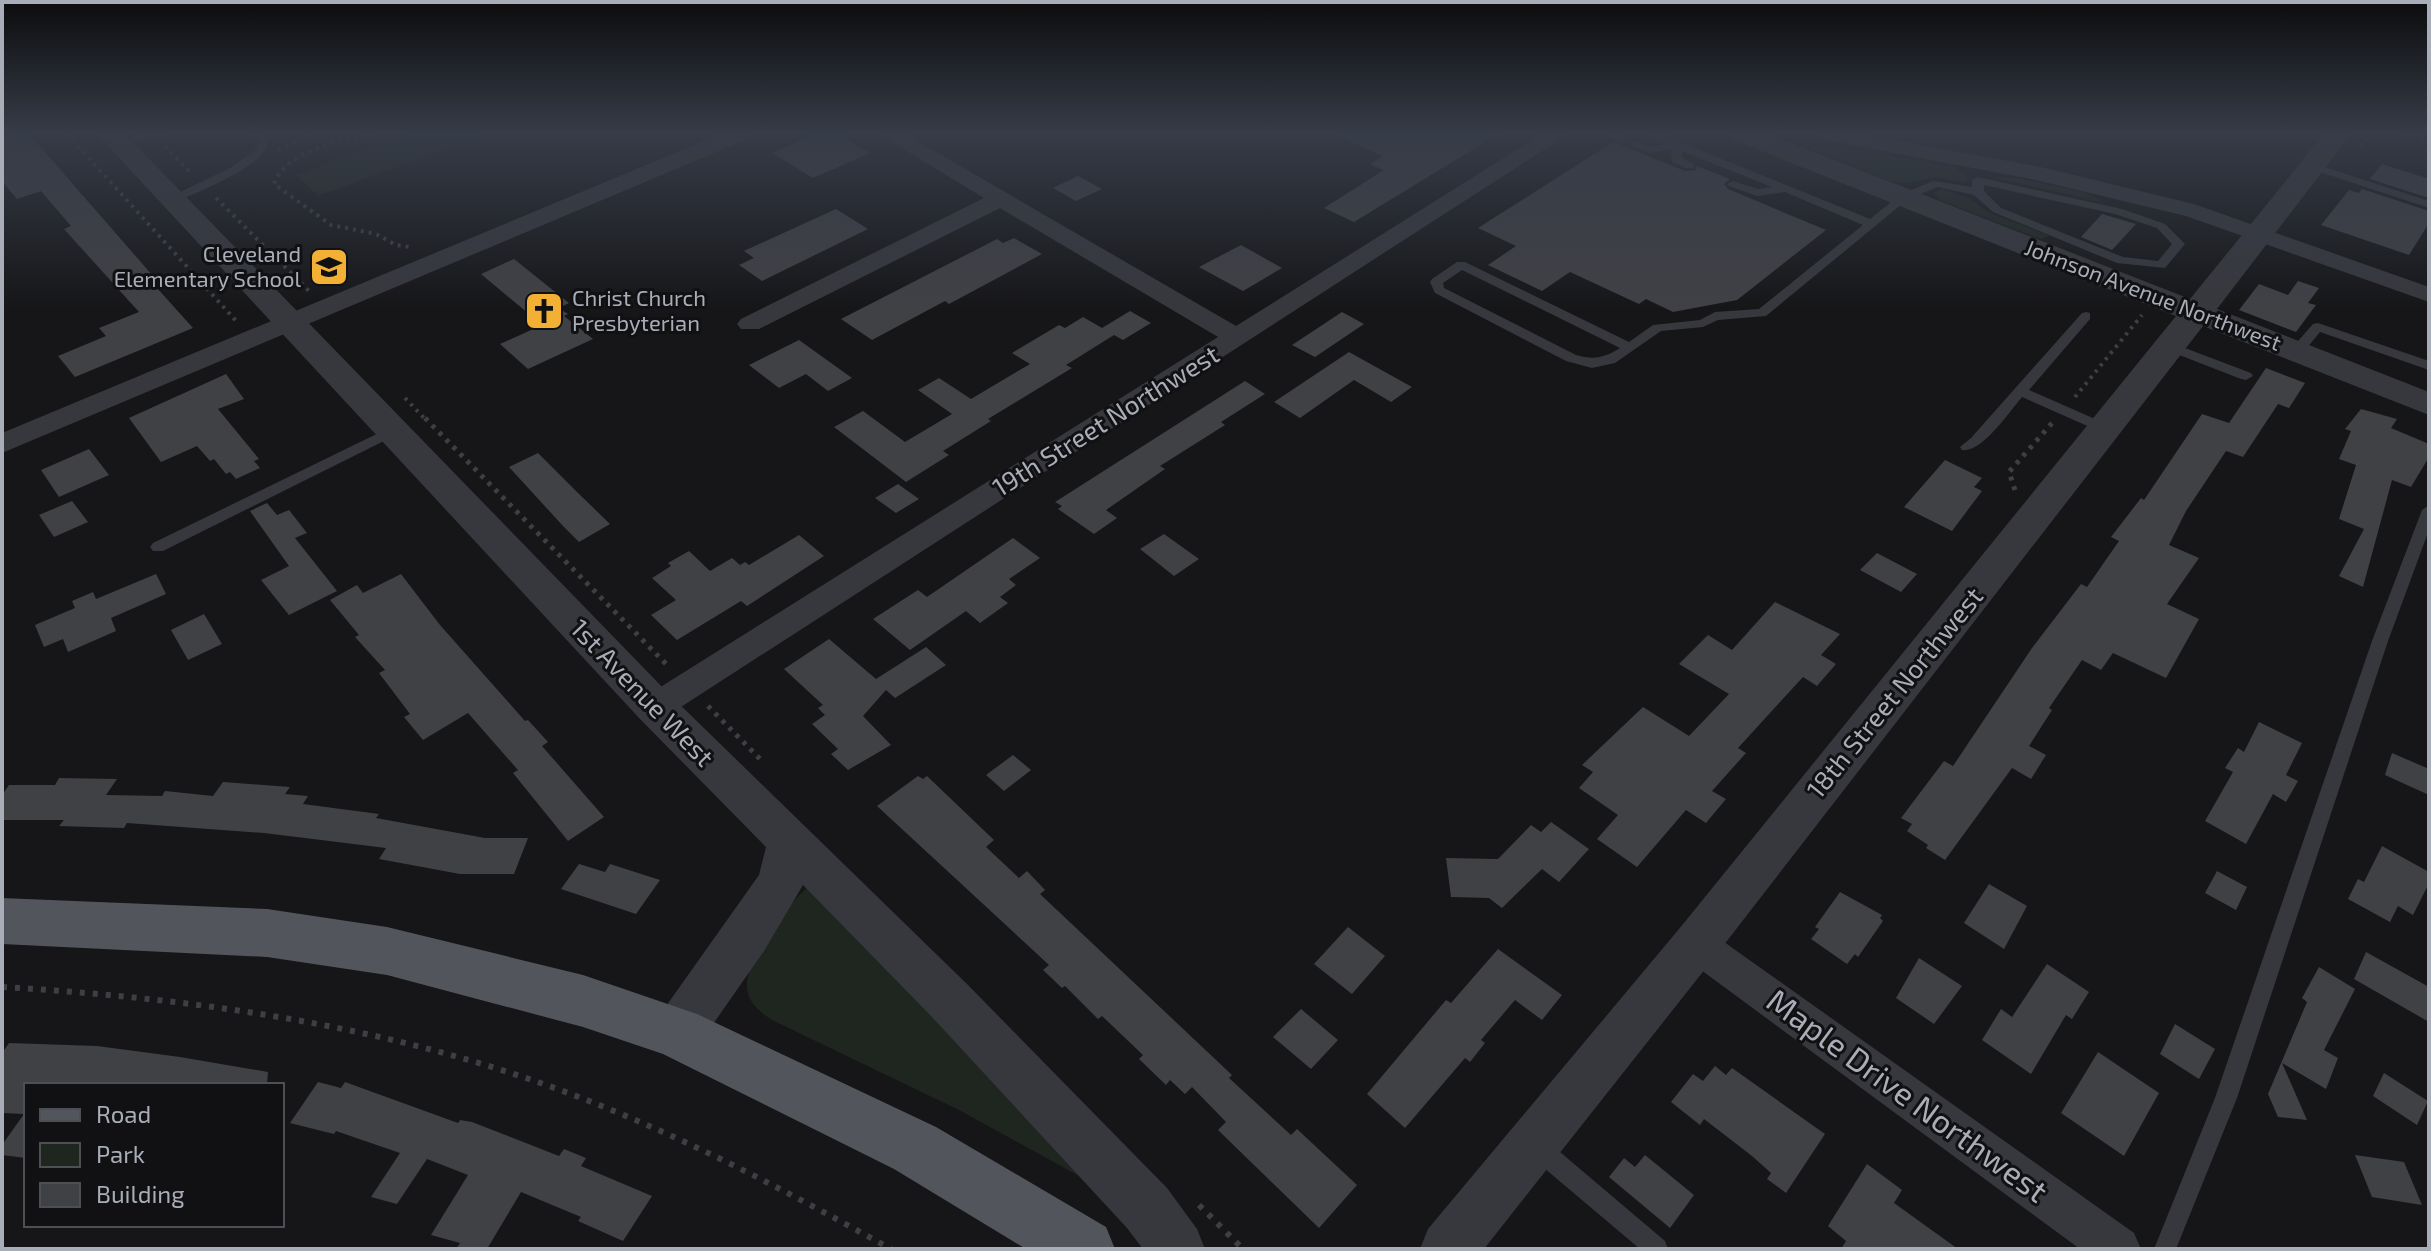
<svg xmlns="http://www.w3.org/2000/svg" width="2431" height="1251" viewBox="0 0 2431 1251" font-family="'Exo 2',sans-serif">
<rect width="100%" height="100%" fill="#161618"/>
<!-- green -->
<path fill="#1e261f" d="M411 134H486L318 196 296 175Z
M1801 140 1953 167 1970 177 1964 183 1936 177 1908 183 1890 181 1802 146Z
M2012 177 2084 192 2105 203 1994 178Z
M1942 188 1970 199 1988 212 2050 236 2040 239 1940 200 1934 193Z
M809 886 1097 1186 961 1111 772 1020C760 1012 747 1002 747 986 745 960 790 901 809 886Z"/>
<!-- building -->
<path fill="#404145" d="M12 134H28L44 151 153 276 148 278 193 328 75 377 58 356 106 336 99 328 139 312 64 229 71 226 41 191 17 199 2 181V137Z
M815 134H838L870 153 813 178 772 153Z
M1334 134H1498L1354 222 1324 208 1384 170 1370 164 1383 156Z
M1613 142 1685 171 1696 170 1697 166 1730 179 1724 184 1728 189 1826 230 1737 300 1673 312 1646 299 1639 304 1570 272 1542 291 1488 265 1516 246 1478 228Z
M2382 164 2429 179V198L2370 179Z
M1078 176 1102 189 1076 201 1053 188Z
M2362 189 2429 211V223L2409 255 2321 225 2349 190 2359 193Z
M836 209 868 229 762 281 739 265 754 258 744 251Z
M2102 214 2136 224 2112 250 2081 237Z
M1014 238 1042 254 949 304 945 301 872 340 841 319 997 239 1003 243Z
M1241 245 1282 268 1243 291 1199 267Z
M514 259 569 303 559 308 568 314 564 316 593 339 528 369 500 344 542 325 481 274Z
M2298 281 2319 288 2308 303 2316 305 2296 332 2239 310 2259 284 2288 295Z
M1130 311 1151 323 1123 340 1114 335 1066 365 1072 368 988 419 991 421 943 451 949 455 906 482 834 427 863 411 905 442 952 414 918 390 939 378 971 399 1030 364 1012 353 1059 325 1065 328 1083 317 1102 328Z
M1342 312 1364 324 1315 357 1292 345Z
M799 340 852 378 828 391 806 374 779 388 749 365Z
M1349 352 1412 387 1391 402 1354 380 1300 418 1274 402Z
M2266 368 2305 383 2289 408 2278 404 2243 457 2226 451 2186 511 2169 545 2199 558 2167 604 2199 619 2166 678 2113 653 2101 670 2082 660 2049 708 2052 710 2029 746 2046 755 2031 779 2012 768 1945 860 1926 848 1928 845 1907 831 1912 824 1901 818 1944 761 1953 766 2032 648 2081 584 2087 587 2119 541 2111 537 2141 498 2144 500 2202 414 2229 423Z
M226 374 244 399 218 409 259 459 254 461 260 468 236 479 230 472 226 474 214 459 210 461 197 446 161 462 129 418Z
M1245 381 1265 394 1221 422 1225 425 1160 466 1165 469 1106 510 1117 518 1094 534 1058 509 1062 506 1055 502Z
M2361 409 2397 419 2391 428 2429 444V457L2411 487 2392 480 2363 587 2339 576 2364 529 2339 519 2356 465 2339 459 2351 431 2345 429Z
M89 449 109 475 59 497 41 470Z
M538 453 577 492 610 524 579 542 563 526 509 467Z
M1945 460 1982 478 1974 487 1982 491 1952 531 1904 507Z
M898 484 919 499 896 513 875 498Z
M72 501 88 522 54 537 39 515Z
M267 503 277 515 289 510 307 533 295 538 337 591 289 615 261 580 289 566 250 511Z
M1164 534 1199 559 1174 576 1140 549Z
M799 535 824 556 747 606 741 601 677 640 651 615 676 600 652 578 671 566 668 563 689 551 710 571 732 558 740 565 745 562 749 565Z
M1013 538 1040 558 1009 579 1016 585 1000 597 1008 603 980 623 966 611 910 650 873 619 918 590 927 597Z
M1877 553 1917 574 1901 592 1860 570Z
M156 574 166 594 111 618 116 631 68 652 63 639 44 647 35 625 75 608 72 601 93 592 96 599Z
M401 574 440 625 525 721 528 720 548 742 542 746 604 817 568 841 513 773 518 770 468 713 423 740 404 717 410 714 379 673 385 670 355 637 359 635 330 600 357 585 363 593Z
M1775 602 1840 634 1821 655 1836 664 1817 686 1803 677 1738 748 1746 753 1712 791 1726 799 1706 823 1686 810 1637 867 1597 839 1618 815 1579 788 1593 772 1582 765 1643 707 1689 736 1729 694 1679 664 1708 635 1732 650Z
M204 614 222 644 188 660 171 630Z
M829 639 876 679 926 647 946 665 895 698 886 690 863 716 891 745 848 770 831 754 838 749 812 724 825 715 818 708 823 705 784 669Z
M2259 722 2302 743 2286 775 2298 781 2286 802 2273 794 2246 844 2205 821 2233 772 2225 768 2238 748 2244 752Z
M2392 753 2429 769V795L2385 775Z
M1013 755 1031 770 1004 791 986 775Z
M918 776 923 779 927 776 994 840 986 847 1019 878 1027 871 1045 890 1040 894 1232 1075 1229 1078 1291 1135 1297 1129 1357 1185 1319 1228 1218 1130 1226 1122 1192 1087 1185 1094 1170 1080 1166 1085 1139 1059 1143 1055 1102 1016 1098 1019 1065 986 1062 988 1043 970 1049 965 877 806Z
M59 778 117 779 106 795 162 796 165 791 213 796 223 782 290 787 285 794 308 796 303 804 379 814 376 818 485 838H528L514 874H460L379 859 386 848 264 833 127 823 124 828 59 826 64 820H2V795L9 785H55Z
M1551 822 1589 849 1559 882 1542 869 1502 908 1489 898 1451 897 1446 858 1498 859 1531 825 1541 832Z
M2382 846 2429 872V883L2413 915 2398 906 2390 922 2348 899 2358 879 2364 882Z
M579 864 605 872 610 864 660 880 636 914 561 889Z
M2217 871 2247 887 2236 910 2205 893Z
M1989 884 2027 906 2004 949 1964 923Z
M1840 892 1882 915 1880 918 1883 921 1858 957 1855 954 1847 964 1811 939 1819 929 1815 927Z
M1348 927 1385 956 1352 994 1314 964Z
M1498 949 1562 995 1542 1020 1515 1000 1481 1040 1485 1043 1470 1062 1465 1058 1405 1128 1367 1094 1446 1000 1451 1003Z
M2366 952 2429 987V1022L2354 979Z
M1919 958 1962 986 1934 1024 1896 998Z
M2047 964 2089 992 2072 1019 2066 1015 2031 1074 1982 1040 2001 1009 2012 1017Z
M2319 967 2355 989 2324 1050 2338 1058 2326 1089 2282 1063 2307 1120 2278 1117 2268 1094 2307 1002 2302 998Z
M1301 1009 1338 1040 1311 1069 1273 1037Z
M2175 1024 2215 1049 2199 1079 2160 1054Z
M9 1043 97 1046 180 1057 268 1072 267 1085H26V1158L2 1155V1145L24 1114 2 1113V1053Z
M2098 1052 2159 1093 2124 1156 2061 1113Z
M1715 1066 1726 1075 1732 1068 1825 1134 1786 1193 1767 1179 1771 1173 1752 1156 1704 1119 1700 1125 1671 1102 1693 1074 1703 1081Z
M2384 1073 2428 1101 2417 1125 2373 1096Z
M318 1082 341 1088 345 1082 458 1123 460 1120 472 1122 559 1156 564 1149 586 1158 581 1166 652 1196 623 1241 578 1221 581 1217 521 1192 487 1249H456L460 1243 431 1235 468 1175 427 1159 397 1204 371 1197 400 1153 336 1131 334 1134 290 1123Z
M1645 1155 1694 1195 1670 1228 1609 1177 1624 1158 1635 1167Z
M2355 1155 2404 1162 2422 1205 2372 1197Z
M1867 1164 1902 1190 1894 1203 1958 1249H1841L1846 1241 1828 1226Z"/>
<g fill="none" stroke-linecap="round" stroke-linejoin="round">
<!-- path-far2 -->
<path stroke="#3d3f44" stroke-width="4" stroke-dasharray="3 5" stroke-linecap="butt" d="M67 134 238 323
M373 134C339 143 288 148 274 184L331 225 376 234 396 245 410 247
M2406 134 2429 141
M165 146 191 173
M2361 146 2371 134
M278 150 310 134
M216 198 310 292
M2075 397 2142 315
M405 398 426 420"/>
<!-- path-far1 -->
<path stroke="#3d3f44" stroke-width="5" stroke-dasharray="4 6" stroke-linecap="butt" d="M425 418 670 668
M2015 490 2009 472 2053 422
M708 706 760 759"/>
<!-- path -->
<path stroke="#3d3f44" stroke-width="6" stroke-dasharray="5 8" stroke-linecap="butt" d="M2 987C207 999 413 1029 604 1107 704 1147 797 1197 891 1249
M1199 1205 1243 1249"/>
<!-- service -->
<path fill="#37383d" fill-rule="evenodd" d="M146 134H165L119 146 114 143Z
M253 134H263L268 143C265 166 197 192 176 202H168V198L230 168 257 149 258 143Z
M1609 134H1621L1629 140 1620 142Z
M1646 134H1660L1870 219 1900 195 1933 181 1972 187V180L1978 177 2122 209 2165 224 2185 244 2165 268 2117 263 1993 212 1974 195 1938 187 1908 199 1766 316 1718 320 1703 327 1661 331 1615 363 1592 368 1566 361 1435 293 1430 282 1432 279 1457 262H1465L1629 342 1653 325 1700 320 1715 312 1759 309 1863 225 1785 192 1757 196 1729 186 1727 184 1733 181 1758 189 1772 187 1682 151V158L1694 164V168H1686L1672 162 1671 149 1649 153 1631 146 1630 144 1635 141 1650 147 1666 144ZM1984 185 2115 214 2157 228 2172 244 2158 261 2123 257 2001 208 1984 191ZM1462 270 1620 348C1604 358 1594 360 1576 355L1444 288 1443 283Z
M2312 163 2429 201V208L2308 168 2306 166Z
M2086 312 2090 313V319L2029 390 2111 426 2113 429 2111 432H2101L2022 397C2009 412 1982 453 1962 450L1960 447 1971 438 2082 313Z
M2318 323 2429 361V370L2320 332 2302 354H2292V348L2313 324Z
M2169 342 2251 373 2253 376 2246 380 2241 379 2164 349V343Z
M391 427 398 432 396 435 163 551H153L150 547 153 543Z
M2429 505V530L2388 641 2237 1098 2176 1249H2154L2215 1098 2372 641 2422 510Z
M1539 1138 1547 1141 1665 1241 1668 1249H1640L1531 1157 1528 1149 1531 1141Z"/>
<!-- minor -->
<path fill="#37383d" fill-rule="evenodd" d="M721 134H750L747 139 2 453V433Z
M879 134H905L1236 326 1542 134H1568L667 716 655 720 643 716 638 707 643 698 1218 337 1000 208 759 329H741L737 324 741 319 984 198Z
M1814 134H1859L2036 166 2194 204 2429 287V302L2186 216 2036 180 1825 140Z
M1696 927 1710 932 2134 1233 2141 1249H2080L1682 956 1677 944 1682 932Z"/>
<!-- tertiary -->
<path fill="#37383d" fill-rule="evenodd" d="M97 134H125L670 695 968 985 1167 1188 1197 1229 1205 1249H1143L1127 1228 932 1017 803 885 764 951 695 1050 677 1057 659 1050 652 1033 659 1016 759 875 766 847 640 719Z
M1731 134H1768L2190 299 2324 134H2351L2217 309 2429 392V415L2203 326 1713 959 1484 1249H1420L1428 1229 1679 929 2176 316 1734 140Z"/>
<!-- primary -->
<path fill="#53555c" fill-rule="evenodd" d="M2 898 267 909 387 927 583 975 697 1014 936 1127 1106 1227 1115 1249H1026L894 1169 663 1054 583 1027 387 975 267 957 2 944Z"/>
</g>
<!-- sky -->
<linearGradient id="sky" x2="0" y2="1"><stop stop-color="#0c0c0d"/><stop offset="0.43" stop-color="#363c48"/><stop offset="1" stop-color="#363c48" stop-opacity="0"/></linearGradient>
<rect width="2431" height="309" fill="url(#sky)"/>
<!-- icons -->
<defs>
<g id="school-square" transform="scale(2)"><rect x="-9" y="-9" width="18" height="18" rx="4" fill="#f2b134" stroke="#111113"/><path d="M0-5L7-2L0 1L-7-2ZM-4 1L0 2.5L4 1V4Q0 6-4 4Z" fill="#111"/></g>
<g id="church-square" transform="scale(2)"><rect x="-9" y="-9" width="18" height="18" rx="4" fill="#f2b134" stroke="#111113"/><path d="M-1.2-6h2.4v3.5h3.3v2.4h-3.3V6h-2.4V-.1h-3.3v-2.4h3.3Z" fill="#111"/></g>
</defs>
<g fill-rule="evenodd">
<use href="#school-square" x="329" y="267"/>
<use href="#church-square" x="544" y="311"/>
</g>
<g text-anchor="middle" stroke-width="6" stroke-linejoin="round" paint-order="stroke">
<!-- far-poi labels -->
<g font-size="22" fill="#a8adb8" stroke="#111113" text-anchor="end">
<text x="301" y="262">Cleveland<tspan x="301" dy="25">Elementary School</tspan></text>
<text x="572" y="306" text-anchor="start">Christ Church<tspan x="572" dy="25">Presbyterian</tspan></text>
</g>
<!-- far-street labels -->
<g font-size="22" fill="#a8adb8" stroke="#111113">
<text transform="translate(2153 295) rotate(21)" y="8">Johnson Avenue Northwest</text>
</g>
<!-- street labels -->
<g font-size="26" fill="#a8adb8" stroke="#111113">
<text transform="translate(1106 421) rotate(-32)" y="9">19th Street Northwest</text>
<text transform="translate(642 693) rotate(46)" y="9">1st Avenue West</text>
<text transform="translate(1895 693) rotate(-51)" y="9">18th Street Northwest</text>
</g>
<!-- near-street labels -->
<g font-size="32" fill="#a8adb8" stroke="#111113">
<text transform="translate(1907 1096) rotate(36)" y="11">Maple Drive Northwest</text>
</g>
</g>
<!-- border -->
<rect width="2431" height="1251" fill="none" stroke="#a8adb8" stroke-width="8"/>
<!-- legend -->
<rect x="24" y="1083" width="260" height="144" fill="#111113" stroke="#4d4f55" stroke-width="2"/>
<rect x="40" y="1109" width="40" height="12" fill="#53555c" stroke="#4d4f55" stroke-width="2"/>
<text x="96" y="1123" font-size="24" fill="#a8adb8">Road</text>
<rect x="40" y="1143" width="40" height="24" fill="#1e261f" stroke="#4d4f55" stroke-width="2"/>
<text x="96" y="1163" font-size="24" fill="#a8adb8">Park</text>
<rect x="40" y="1183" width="40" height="24" fill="#404145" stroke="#4d4f55" stroke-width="2"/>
<text x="96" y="1203" font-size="24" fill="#a8adb8">Building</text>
</svg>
